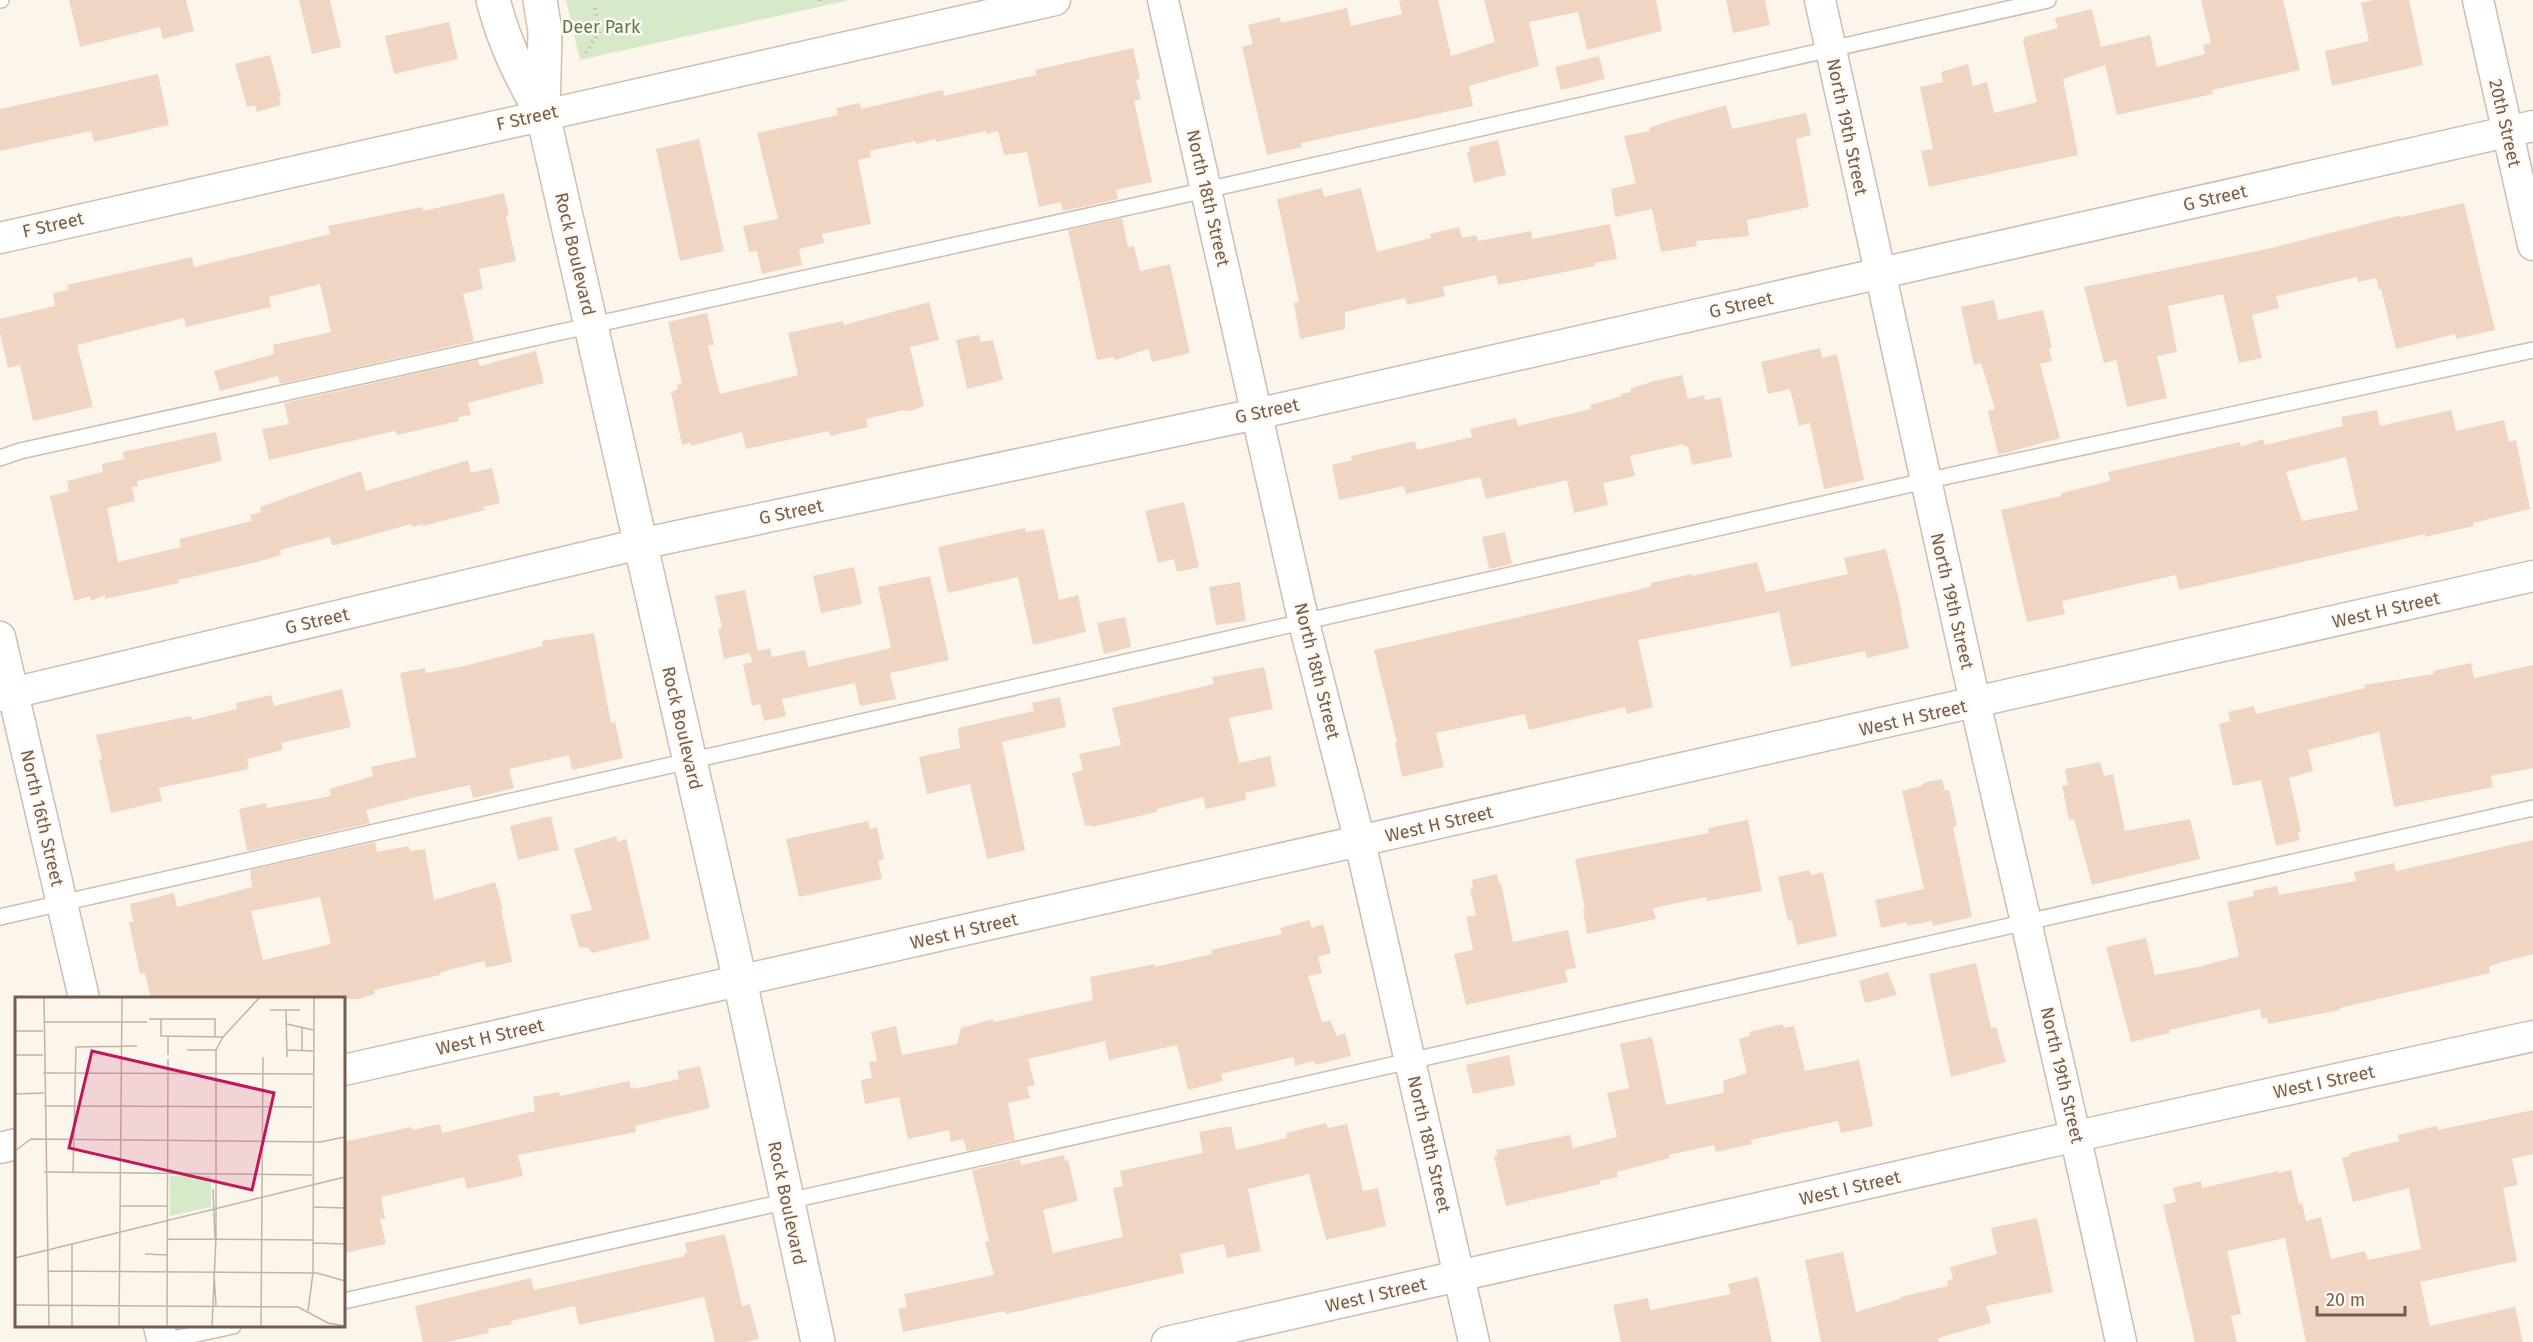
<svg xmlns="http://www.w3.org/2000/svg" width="2533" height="1342" viewBox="0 0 2533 1342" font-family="'Fira Sans',sans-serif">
<rect width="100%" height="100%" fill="#fcf5eb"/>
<!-- green -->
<path fill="#d6eac9" d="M566 0H850L580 60Z"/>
<!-- building -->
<path fill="#f1d5c3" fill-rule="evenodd" d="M69 0H186L194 31 163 39 160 27 80 47Z
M299 0H330L341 47 312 54Z
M1399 0H1438L1451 56 1495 42 1484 0H1656L1662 31 1587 50 1578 12 1529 22 1539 66 1469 86 1473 106 1301 143 1302 147 1267 155 1242 47 1253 44 1248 25 1280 17 1281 23 1347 8 1351 26 1402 14Z
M1726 0H1765L1770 25 1733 33Z
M2201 0H2283L2300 70 2212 90 2213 94 2117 115 2103 56 2105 65 2063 79 2078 155 1929 187 1921 151 1933 149 1920 87 1943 82 1941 72 1968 64 1973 86 1987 82 1994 113 2037 102 2023 41 2025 37 2058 28 2055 18 2092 9 2101 47 2150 35 2157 67 2205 54 2203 45 2211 43Z
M2374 0H2409L2423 65 2332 86 2325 51 2369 41 2361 3Z
M449 22 458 59 394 74 385 36Z
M1133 48 1140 79 1136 80 1141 99 1134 101 1152 182 1116 190 1118 199 1063 211 1061 202 1039 207 1027 152 1004 155 998 131 986 134V131L936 142 935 139 916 144 915 141 870 151 871 157 858 160 871 224 822 234 824 243 799 249 802 265 762 274 757 251 749 252 743 226 778 219 757 133 838 115 836 108 860 103 861 109 943 90 944 96 1036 75 1035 70Z
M270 55 281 96 279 97 281 105 257 112 255 105 247 107 235 64Z
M1599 56 1605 79 1561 90 1555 67Z
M158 74 169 125 94 142 91 131 0 151V109Z
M1726 105 1732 129 1806 113 1811 135 1796 139 1809 207 1747 220 1749 236 1696 241 1697 246 1661 252 1652 209 1615 217 1611 189 1636 183 1624 136 1650 131 1649 128 1669 121Z
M699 139 724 251 680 261 656 149Z
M1498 140 1506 175 1474 183 1467 152H1470L1469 147Z
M1322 188 1324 197 1361 188 1377 252 1431 238 1430 234 1459 227 1462 238 1476 235 1478 241 1531 231 1532 239 1610 224 1617 259 1594 263 1595 266 1498 285 1496 275 1443 287 1445 296 1407 305 1405 298 1345 312V329L1300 339 1294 303 1299 302 1277 199Z
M504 193 509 215 506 216 516 261 479 269 483 289 463 294 474 341 280 384 278 376 220 391 214 371 274 354 273 345 331 332 320 284 269 297 271 307 186 327 184 318 77 345 93 407 33 421 20 365 8 368 0 333V319L55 306 53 293 68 290 67 285 192 257 194 267 330 234 328 226 422 207 423 211Z
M2464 203 2495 330 2456 339 2455 334 2396 349 2381 289 2379 290 2376 278 2358 282 2357 277 2276 296 2279 308 2252 315 2262 358 2239 363 2223 294 2168 306 2177 352 2157 356 2167 398 2127 407 2116 360 2104 363 2084 287 2267 249 2398 216 2402 217Z
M1122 218 1128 247 1134 246 1140 271 1170 264 1190 353 1152 362 1148 349 1115 360 1113 357 1097 360 1068 230Z
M1994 300 1998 320 2043 310 2052 348H2049L2052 361 2040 364 2060 438 1998 455 1988 411 1995 409 1981 363 1974 365 1961 307Z
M929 302 939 340 910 347 924 406 911 411 904 410 866 419 868 427 830 436 829 431 746 449 742 432 691 446V443L682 445 671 392 678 389 677 385 682 383 668 322 707 313 714 345 708 346 720 394 798 375 788 333 843 321 844 325Z
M979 335 981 342 993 340 1003 380 967 389 956 340Z
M1820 348 1822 358 1837 354 1864 480 1824 489 1810 423 1799 426 1790 389 1768 394 1761 362Z
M536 351 544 383 468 403 471 415 459 417V421L397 435 395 431 269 460 262 429 289 424 284 403 478 360 480 366Z
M1682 375 1688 399 1704 395 1705 400 1721 397 1732 457 1692 465 1688 446 1685 447 1684 444 1630 456 1635 476 1603 483 1608 505 1574 513 1567 480 1486 499 1480 477 1406 494 1404 486 1339 500 1332 465 1352 460 1351 456 1415 441 1417 450 1472 437 1470 429 1516 418 1518 426 1591 409 1590 405 1622 396 1621 394 1631 392 1630 389 1654 381Z
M2377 410 2380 426 2451 410 2456 431 2504 420 2509 442 2516 440 2530 509 2473 523 2474 526 2425 537V534L2179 590 2176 575 2062 601 2065 614 2027 622 2001 510 2061 496V493L2110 481 2108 472 2240 442 2241 447 2263 439 2265 445 2343 426 2341 417ZM2346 457 2358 510 2302 521 2286 472Z
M216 432 222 461 137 481 138 486 132 487 135 501 107 508 118 562 181 547 179 539 252 521 250 515 261 512 260 507 361 471 366 491 468 460 471 473 492 468 500 503 483 507 485 510 423 526V524L412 527 411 524 336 545H332L330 537 280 550 281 555 257 562 178 580 179 583 105 599V595L91 601 90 596 74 601 50 496 69 491 67 481 103 472 102 464 124 459 123 452Z
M1184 502 1199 567 1177 572 1174 559 1158 563 1145 511Z
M1025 528 1026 532 1044 529 1059 600 1078 595 1086 632 1033 645 1018 577 948 593 938 547Z
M1505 532 1512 564 1489 569 1482 537Z
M1886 549 1902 612 1901 613 1909 648 1867 658 1865 651 1791 667 1779 612 1638 640 1653 707 1627 714 1625 707 1529 730 1525 714 1436 733 1444 767 1402 777 1395 743 1397 742 1374 650 1642 589 1651 586V583L1692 574V576L1757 562 1766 592 1848 574 1844 558Z
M854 567 862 604 821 613 813 576Z
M930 576 949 660 890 673 896 699 860 706 855 683 782 699 786 716 764 721 760 704 752 706 743 664 752 662 750 653 724 659 718 629 722 628 715 596 745 590 758 651 770 648 772 657 805 650 808 667 891 648 878 587Z
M1240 582 1246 621 1216 625 1209 587Z
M1125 617 1131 647 1104 654 1097 623Z
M594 633 611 723 615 722 623 758 572 770 569 755 509 769 514 788 473 798 470 785 420 796 366 810 370 823 247 851 239 809 266 803 267 808 331 796 329 789 373 776 371 767 416 757 400 673 425 668 426 673 460 667 543 646 542 641Z
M2471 663 2474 678 2533 665V768L2491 776 2493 787 2394 807 2379 732 2308 750 2313 771 2289 778 2301 832 2298 833 2300 840 2276 846 2261 780 2233 786 2219 724 2230 721 2228 712 2254 706 2256 714 2365 688 2364 685 2434 674 2433 671Z
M1264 667 1273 709 1229 718 1239 763 1270 756 1276 786 1245 793 1246 800 1206 809 1203 797 1157 809V812L1092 827 1091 825 1085 826 1072 773 1083 770 1079 754 1121 745 1112 708 1214 684 1212 677Z
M342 689 351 727 281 743 283 750 247 759 249 769 159 788 162 801 111 813 99 760 102 759 96 735 191 716 192 720 237 709 236 703 271 695 274 706Z
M1060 697 1066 727 1002 742 1025 850 987 859 970 784 927 794 919 757 960 748 958 728 1034 711 1032 703Z
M2100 762 2104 776 2113 774 2125 831 2190 819 2200 859 2092 885 2074 819 2069 820 2062 786 2068 785 2065 769Z
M1942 779 1945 791 1949 790 1957 825 1953 827 1972 917 1933 926 1932 921 1907 926V922L1881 928 1875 900 1924 889 1902 791 1921 786 1926 782Z
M551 816 559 850 518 860 510 826Z
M1748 820 1762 891 1707 901 1706 897 1653 908 1656 919 1587 934 1583 910 1585 909 1575 859 1709 833 1708 828Z
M868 821 870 829 877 827 884 859 878 861 882 879 799 897 786 839Z
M616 836 618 842 626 839 650 939 592 953 588 948 579 947 570 915 592 910 574 849Z
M2533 840V954L2489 966 2490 973 2340 1008V1010L2268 1024 2267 1018 2262 1019 2260 1009 2169 1030 2170 1033 2131 1042 2106 947 2146 938 2155 975 2198 967 2239 956 2227 902 2254 896 2253 891 2277 886 2279 895 2356 881 2354 872 2394 863 2396 871Z
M375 842 377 852 408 846 411 851 425 849 434 900 495 882 503 909H501L512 962 486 968 484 961 441 972 440 975 374 990 375 994 358 999H151L145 973 140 974 129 922H133L130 904 174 893 177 907 252 887 250 870ZM320 897 331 944 263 960 251 911Z
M1809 870 1811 875 1823 872 1837 936 1797 945 1792 920 1788 921 1778 877Z
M1497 874 1499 883H1501L1513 942 1568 930 1576 968 1565 970 1568 982 1466 1005 1454 954 1473 950 1466 917 1476 915 1470 889 1473 888 1472 880Z
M1309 920 1312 928 1323 924 1331 953 1318 957 1322 973 1308 976 1322 1022 1330 1020 1337 1036 1345 1033 1351 1056 1315 1065 1314 1061 1295 1066 1293 1057 1221 1074 1223 1081 1188 1090 1177 1045 1109 1060 1105 1041 1028 1059 1035 1085 1027 1087 1030 1098 1008 1103 1015 1140 967 1151 963 1139 951 1142 949 1130 908 1139 899 1097 865 1104 861 1080 872 1078 869 1062 877 1061 871 1032 896 1026 902 1055 957 1044 961 1028 993 1019 994 1022 1093 1000 1090 977 1155 964V967L1212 954 1211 950 1282 934 1280 928Z
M1976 963 1991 1028 1996 1027 2006 1062 1951 1077 1929 974Z
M1888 972 1897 995 1865 1003 1859 981Z
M1783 1024 1784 1028 1794 1026 1805 1071 1859 1060 1873 1126 1841 1133 1838 1121 1751 1140 1752 1144 1716 1152 1714 1145 1669 1155 1670 1158 1617 1172 1618 1177 1599 1181 1600 1184 1506 1206 1494 1156 1498 1155 1496 1150 1570 1135 1573 1148 1617 1137 1607 1093 1629 1088 1620 1044 1652 1037 1666 1105 1724 1093 1723 1081 1747 1073 1739 1039 1750 1036 1749 1032Z
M1509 1055 1515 1085 1473 1094 1466 1065Z
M700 1066 710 1108 635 1126 636 1132 518 1155 523 1176 467 1189 464 1177 381 1197 385 1219H380L386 1244 344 1253V1142L411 1127 412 1130 440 1124 442 1133 535 1111 533 1097 559 1092 560 1096 629 1081 631 1088 634 1087V1089L679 1079 677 1071Z
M2533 1110V1154L2512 1159 2518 1185 2503 1188 2517 1261 2420 1282 2430 1326 2515 1307 2523 1342H2306L2285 1238 2227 1251 2241 1314 2231 1316 2237 1342H2195L2163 1205 2176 1202 2173 1188 2201 1181 2202 1188 2278 1171V1173L2291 1170 2299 1204 2302 1203 2306 1221 2321 1217 2331 1259 2365 1251 2368 1260 2421 1249 2409 1188 2353 1202 2342 1158 2349 1156 2350 1153 2399 1141 2398 1135 2437 1126 2438 1130Z
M1326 1123 1328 1128 1347 1124 1363 1191 1378 1188 1386 1226 1326 1240 1309 1174 1248 1189 1261 1251 1227 1258 1224 1244 1180 1254 1184 1273 1006 1314 1005 1311 903 1332 898 1309 907 1307 904 1294 994 1275 985 1242 989 1241 972 1170 1020 1159 1021 1165 1064 1155 1065 1161 1068 1160 1078 1201 1043 1210 1053 1253 1123 1237 1113 1188 1123 1186 1120 1171 1203 1153 1199 1132 1231 1126 1236 1150 1287 1138 1286 1133Z
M2037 1218 2053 1292 1986 1306 1991 1323 1938 1338 1939 1342H1821L1805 1260 1843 1252 1856 1312 1900 1299V1297L1948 1286 1947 1281 1953 1279 1950 1267 1997 1254 1991 1228Z
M725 1234 742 1306 750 1304 759 1339 746 1342H715L704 1297 579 1325 575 1306 511 1321 512 1324 488 1329 489 1333 447 1342H423L415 1306 531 1278 534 1290 685 1256 684 1253H687L685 1243Z
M1758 1277 1772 1342H1621L1613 1305 1648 1298 1650 1310 1731 1294 1728 1284Z"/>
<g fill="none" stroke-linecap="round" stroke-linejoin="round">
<!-- lane casing -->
<g stroke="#cebdb0" stroke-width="18">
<path id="lane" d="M0 0H1
M0 458 20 451 1206 190 2048 0
M0 917 1925 481 2533 350
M344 1301 2533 808
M159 1342 233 1326"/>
</g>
<!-- street casing -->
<g stroke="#cebdb0" stroke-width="33">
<path id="street" d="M1163 0 1304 623 1360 842 1474 1342
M1820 0C1870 234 1922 468 1975 702 2024 915 2075 1128 2121 1342
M2478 0 2533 245
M0 238 1055 0
M0 637 84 998
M0 696 640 544 1256 414 2533 126
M344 1070 2533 576
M0 1148 16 1144
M159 1326 163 1342
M1167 1342 2077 1136 2533 1036"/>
</g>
<!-- secondary casing -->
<g stroke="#d1beae" stroke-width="36">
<path id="secondary" d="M493 0C505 45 520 75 543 115
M540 0 545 31 543 115 740 981 818 1342"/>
</g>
<!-- path -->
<path stroke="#d6b8a6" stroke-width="4" stroke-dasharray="1.5 4.5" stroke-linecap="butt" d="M820 0V1
M586 53 600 31 595 8"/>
<!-- lane -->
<use href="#lane" stroke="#fff" stroke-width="15"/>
<!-- street -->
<use href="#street" stroke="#fff" stroke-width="30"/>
<!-- secondary -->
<use href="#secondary" stroke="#fff" stroke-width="33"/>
</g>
<g text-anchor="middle" stroke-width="5" stroke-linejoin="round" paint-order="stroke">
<!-- park labels -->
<g font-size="18" fill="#567c46" stroke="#fef9f1">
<text x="601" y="33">Deer Park</text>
</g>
<!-- street labels -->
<g font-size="18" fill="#775c4e" stroke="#fef9f1">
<text transform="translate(527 118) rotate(-13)" y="6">F Street</text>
<text transform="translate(2505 123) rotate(77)" y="6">20th Street</text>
<text transform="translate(1847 127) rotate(78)" y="6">North 19th Street</text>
<text transform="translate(1208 198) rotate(77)" y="6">North 18th Street</text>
<text transform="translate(2215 198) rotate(-13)" y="6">G Street</text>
<text transform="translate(53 225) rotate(-13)" y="6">F Street</text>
<text transform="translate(575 254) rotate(77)" y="6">Rock Boulevard</text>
<text transform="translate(1741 305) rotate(-13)" y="6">G Street</text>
<text transform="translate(1267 411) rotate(-12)" y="6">G Street</text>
<text transform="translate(791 512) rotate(-12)" y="6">G Street</text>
<text transform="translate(1952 601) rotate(77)" y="6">North 19th Street</text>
<text transform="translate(2386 610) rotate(-13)" y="6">West H Street</text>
<text transform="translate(317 621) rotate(-13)" y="6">G Street</text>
<text transform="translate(1317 671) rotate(76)" y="6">North 18th Street</text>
<text transform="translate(1913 718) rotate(-13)" y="6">West H Street</text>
<text transform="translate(682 728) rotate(77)" y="6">Rock Boulevard</text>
<text transform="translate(42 818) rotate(77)" y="6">North 16th Street</text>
<text transform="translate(1439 824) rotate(-13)" y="6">West H Street</text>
<text transform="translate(964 931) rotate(-13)" y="6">West H Street</text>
<text transform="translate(490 1037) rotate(-13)" y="6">West H Street</text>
<text transform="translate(2062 1075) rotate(77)" y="6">North 19th Street</text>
<text transform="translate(2324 1082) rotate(-12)" y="6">West I Street</text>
<text transform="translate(1429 1144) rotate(77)" y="6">North 18th Street</text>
<text transform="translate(1850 1188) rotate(-13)" y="6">West I Street</text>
<text transform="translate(787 1203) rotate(78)" y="6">Rock Boulevard</text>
<text transform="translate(1376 1295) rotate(-13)" y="6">West I Street</text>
</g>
</g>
<!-- overview -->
<g transform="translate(15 997)">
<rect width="330" height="330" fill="#fcf5eb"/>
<path d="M155 179H196V210L155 219Z" fill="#d6eac9"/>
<path fill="none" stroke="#c3b3a7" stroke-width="1.5" d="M29 0 34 330M255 13H285M271 13 272 60M134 22H200V40M146 22V39L208 40M29 25H132M272 27 298 33M287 30V53M0 34H28M153 39V58M172 53H201M272 53 298 54M0 58H28M28 76 298 77M0 79 1 97M0 97 29 96M29 109 297 110M0 154 16 142 305 145 330 140M29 175 297 178M58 175 61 50 122 49M198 192 200 242M105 209H153M298 210 330 211M152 242 298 243M298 246 330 247M130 257 152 258M0 261 330 180M33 274 302 276 330 284M199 276 201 309M0 308 283 310 313 326 330 329M293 314 298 276 299 0M57 330V247M104 330 107 0M152 330 153 62M197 330 201 239V53L208 40 245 0M246 330 248 60"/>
<path fill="#c2185b" fill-opacity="0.15" stroke="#c2185b" stroke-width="3" d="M77 54 259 96 237 193 54 151Z"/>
<rect width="330" height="330" fill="none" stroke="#775c4e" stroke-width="3"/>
</g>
<!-- scale -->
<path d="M2317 1306v9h88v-9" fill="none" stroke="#775c4e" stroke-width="3"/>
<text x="2326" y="1306" font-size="18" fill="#775c4e" stroke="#fef9f1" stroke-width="4.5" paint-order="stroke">20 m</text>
</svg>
